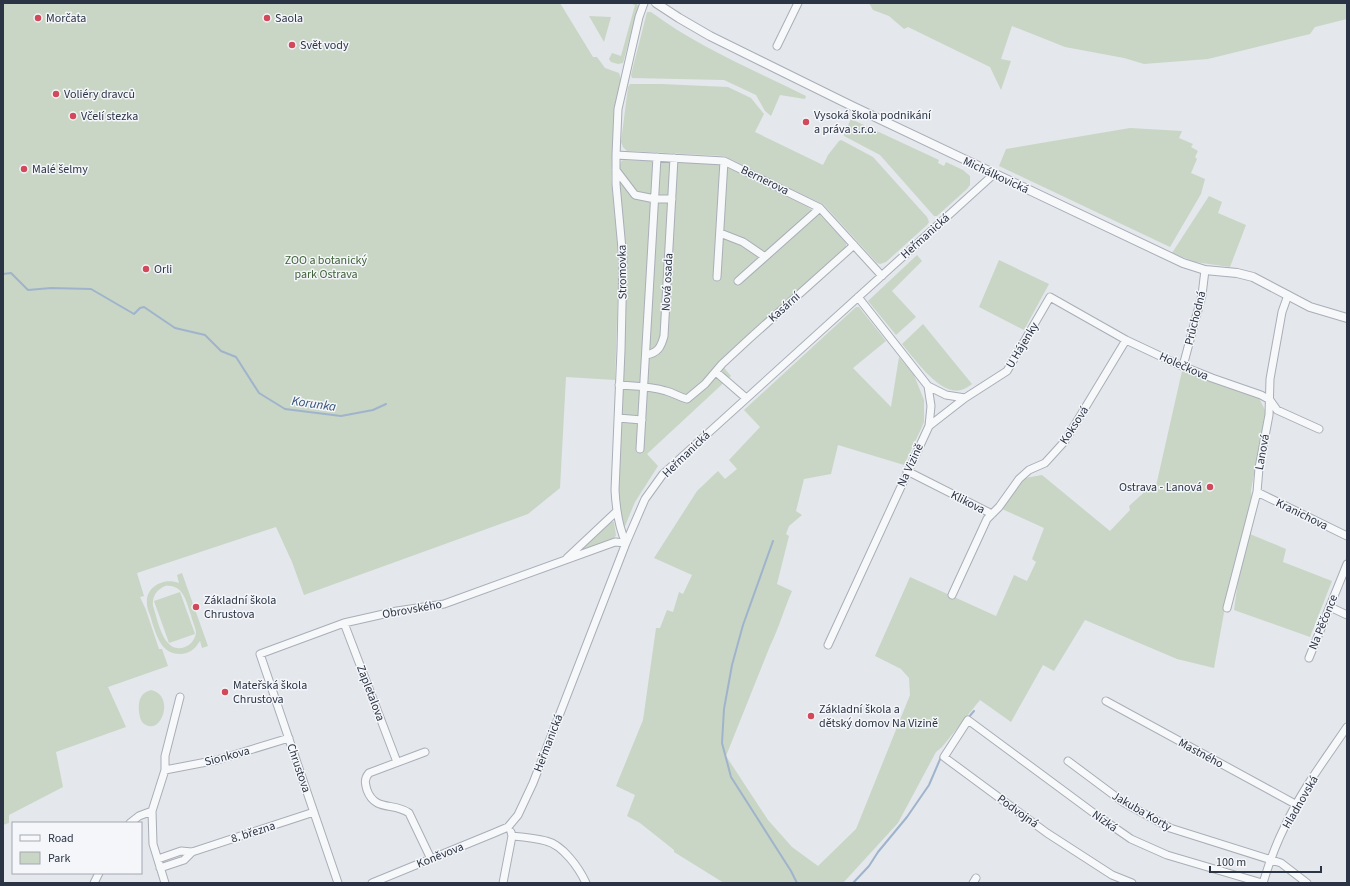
<svg xmlns="http://www.w3.org/2000/svg" width="1350" height="886" viewBox="0 0 1350 886" font-family="'Source Sans 3',sans-serif">
<rect width="100%" height="100%" fill="#e4e7ec"/>
<!-- green -->
<path fill="#c9d6c5" fill-rule="evenodd" d="M3 3H560L593 57H597L605 68 619 73 621 79 614 111 611 179 619 258 615 380 566 377 560 488 528 514 304 595 292 562 276 527 137 573 144 596 140 597 146 610 159 649H162L168 666 108 687 126 727 56 752 63 787 9 815V823L3 825Z
M629 3H637L638 7 623 63 618 64 611 62 609 59 612 53 621 56 635 5Z
M869 3H1347V19L1315 27 1310 34 1208 59 1144 64 1124 58 1065 47 1012 26 1001 59 1011 61 1001 90 990 67 908 27 904 29 889 16 873 10Z
M647 12H651C698 47 754 70 806 96L805 99 780 95 771 116 765 111 756 95 724 80 632 78 631 75Z
M589 16 611 17 604 42Z
M630 84H662L728 87 751 98 764 114 755 132 823 165 828 155 839 141 841 140 845 142 873 157 927 217 929 222 927 225 886 262 880 264 877 263 824 205 724 156 627 151 623 147 621 142 628 87Z
M851 119 939 160 938 163 944 166 946 162 963 170 970 176V185L967 189 937 216H934L880 155 844 136V134Z
M1130 128 1182 131 1179 138 1193 144 1191 147 1198 151 1195 157 1197 159 1191 173 1205 179 1201 194 1170 247 999 166 1006 149Z
M624 160 721 164 806 206 820 215 846 243V248L721 364 731 376 647 454 658 466 635 502 625 526 623 528 618 503 619 453 623 366 620 192V165L621 161Z
M1209 196 1222 202 1218 213 1246 225 1230 267 1195 262 1172 253Z
M917 255 922 261 892 291 916 317 896 335 868 301Z
M999 260 1049 284 1024 330 979 307Z
M856 307H859L886 341 853 368 891 407 899 357 914 375 924 400V422L921 429 904 465 838 445 831 474 804 479 796 511 802 515 789 526 786 534 789 536 777 584 792 591C784 609 779 628 770 646L726 756 768 820 792 847 818 866 856 829 910 695 909 678 901 669 875 656 910 577 996 616 1014 575 1027 581 1036 562 1032 559 1044 528 1002 509 1025 478 1042 475 1110 531 1130 510 1129 506 1152 485 1156 486 1182 371 1259 398 1266 412 1251 490 1252 502 1229 585 1214 668 1177 659 1085 620 1054 671 1043 665 1011 722 980 700 942 747 936 752 898 823 843 883H724L674 852V850L640 823 627 816 635 795 616 786 643 720 656 628H660L667 610 673 612 679 592 683 594 692 575 654 558 697 491 718 471 725 479 737 469 729 460 760 427 744 410Z
M923 324 972 384C969 386 965 389 961 390 940 396 914 358 902 344Z
M611 521 614 522 616 535 613 541 578 552Z
M1250 534 1286 549 1283 562 1332 581 1310 637 1234 610 1239 574Z
M182 573 208 646 202 648 200 641C195 649 189 654 180 654 161 654 157 636 152 622 151 616 147 610 147 604 145 586 165 577 179 583L177 575ZM165 586C184 584 186 602 191 615 192 621 196 628 196 633 195 639 191 645 185 647 163 655 158 620 153 606 152 597 156 590 165 586Z
M180 592 195 634 169 643 154 601Z
M151 690C175 695 162 734 146 725 141 723 140 718 139 712 138 701 140 693 151 690Z"/>
<g fill="none" stroke-linecap="round" stroke-linejoin="round">
<!-- stream -->
<path stroke="#9fb4cc" stroke-width="2" d="M3 274 11 273 28 290 51 288 91 289 134 314 140 308 144 307 175 328 205 335 221 351 236 357 259 393 285 409 341 416 373 410 386 404
M773 541 743 625 732 665 724 709 722 743 731 777 791 871 797 883
M968 718 974 711
M853 883 869 866 878 852 907 817 929 785 941 757"/>
<!-- minor casing -->
<g stroke="#a9aeb7" stroke-width="9">
<path id="minor" d="M777 46 798 3
M616 155 724 161 820 208 882 276
M616 170 635 195 655 199H672
M720 233 743 242 765 257
M717 277 724 161
M738 281 820 208
M646 355C658 353 661 347 664 336L674 158
M1183 366 1202 295 1205 270
M716 372 746 398
M619 385C635 386 651 386 666 391 674 393 679 397 687 399L705 384 722 364 749 339 854 245
M928 386 946 395 965 398 1007 371 1050 297 1126 340 1177 364 1212 378 1261 395 1270 400 1277 410 1319 429
M618 418 642 420
M929 426 965 398
M640 449 657 157
M907 471 992 514
M1257 492 1347 536
M567 558 617 511
M952 595 987 519 999 507 1019 479 1029 470 1045 463 1065 441 1126 340
M1330 607 1347 615
M1227 608 1257 492 1259 468 1269 415 1270 379 1282 312 1288 295
M344 623 397 762
M828 645 929 426 931 406 928 386 858 297
M1309 658 1347 564
M1106 701 1297 805
M425 752 369 773C364 779 365 783 367 790 375 812 394 802 409 813L431 859
M1068 761 1123 802 1170 828 1281 863 1307 883
M165 770 217 760 289 738
M130 823 139 816 152 811
M512 836C523 837 535 838 546 841 563 845 579 868 586 883
M158 859 181 851 192 852 314 812
M160 868 184 860 192 852
M94 883 99 873
M165 883 153 844 152 811 165 770V756L180 697
M338 883 260 654 344 623 397 611 444 604 615 542 626 543C618 526 616 509 615 490L621 350 623 260 616 184V155L618 109 639 17 644 3
M372 883 494 833 508 827 518 815 533 783 626 543 645 499 663 474 994 174
M503 883 512 836 511 832
M973 883 976 878
M1132 883 1112 875 1047 833 944 757 968 720 1095 814 1131 839 1167 855 1262 883
M1263 883C1269 863 1276 844 1285 826 1301 791 1326 758 1347 727"/>
</g>
<!-- tertiary casing -->
<g stroke="#a9aeb7" stroke-width="10">
<path id="tertiary" d="M656 3 679 18 710 36 852 106 1183 263 1205 270 1237 273 1253 277 1310 307 1347 318"/>
</g>
<!-- minor -->
<use href="#minor" stroke="#f7f8fa" stroke-width="7"/>
<!-- tertiary -->
<use href="#tertiary" stroke="#f7f8fa" stroke-width="8"/>
</g>
<!-- markers -->
<g fill="#d1495b" stroke="#f4f6f9" stroke-width="1.5">
<circle cx="38" cy="18" r="4"/>
<circle cx="267" cy="18" r="4"/>
<circle cx="292" cy="45" r="4"/>
<circle cx="56" cy="94" r="4"/>
<circle cx="73" cy="116" r="4"/>
<circle cx="806" cy="122" r="4"/>
<circle cx="24" cy="169" r="4"/>
<circle cx="146" cy="269" r="4"/>
<circle cx="1210" cy="487" r="4"/>
<circle cx="196" cy="607" r="4"/>
<circle cx="225" cy="692" r="4"/>
<circle cx="811" cy="716" r="4"/>
</g>
<g text-anchor="middle" stroke-width="3" stroke-linejoin="round" paint-order="stroke">
<!-- poi labels -->
<g font-size="12" fill="#2b3445" stroke="#f4f6f9" text-anchor="start">
<text x="46" y="22">Morčata</text>
<text x="275" y="22">Saola</text>
<text x="300" y="49">Svět vody</text>
<text x="64" y="98">Voliéry dravců</text>
<text x="814" y="119">Vysoká škola podnikání<tspan x="814" dy="14">a práva s.r.o.</tspan></text>
<text x="81" y="120">Včelí stezka</text>
<text x="32" y="173">Malé šelmy</text>
<text x="154" y="273">Orli</text>
<text x="1202" y="491" text-anchor="end">Ostrava - Lanová</text>
<text x="204" y="604">Základní škola<tspan x="204" dy="14">Chrustova</tspan></text>
<text x="233" y="689">Mateřská škola<tspan x="233" dy="14">Chrustova</tspan></text>
<text x="819" y="713">Základní škola a<tspan x="819" dy="14">dětský domov Na Vizině</tspan></text>
</g>
<!-- street labels -->
<g font-size="12" fill="#2b3445" stroke="#f4f6f9">
<text transform="translate(996 175) rotate(25)" y="4">Michálkovická</text>
<text transform="translate(765 180) rotate(26)" y="4">Bernerova</text>
<text transform="translate(925 236) rotate(-42)" y="4">Heřmanická</text>
<text transform="translate(622 272) rotate(-91)" y="4">Stromovka</text>
<text transform="translate(667 282) rotate(-87)" y="4">Nová osada</text>
<text transform="translate(784 307) rotate(-42)" y="4">Kasární</text>
<text transform="translate(1195 318) rotate(-76)" y="4">Průchodná</text>
<text transform="translate(1022 345) rotate(-59)" y="4">U Hájenky</text>
<text transform="translate(1184 366) rotate(24)" y="4">Holečkova</text>
<text transform="translate(1074 425) rotate(-57)" y="4">Koksová</text>
<text transform="translate(1262 452) rotate(-80)" y="4">Lanová</text>
<text transform="translate(686 454) rotate(-44)" y="4">Heřmanická</text>
<text transform="translate(910 465) rotate(-65)" y="4">Na Vizině</text>
<text transform="translate(968 502) rotate(27)" y="4">Klikova</text>
<text transform="translate(1302 514) rotate(26)" y="4">Kranichova</text>
<text transform="translate(412 609) rotate(-10)" y="4">Obrovského</text>
<text transform="translate(1323 622) rotate(-68)" y="4">Na Pěčonce</text>
<text transform="translate(371 693) rotate(69)" y="4">Zapletalova</text>
<text transform="translate(548 743) rotate(-69)" y="4">Heřmanická</text>
<text transform="translate(1201 753) rotate(28)" y="4">Mastného</text>
<text transform="translate(227 756) rotate(-15)" y="4">Sionkova</text>
<text transform="translate(299 768) rotate(71)" y="4">Chrustova</text>
<text transform="translate(1300 802) rotate(-60)" y="4">Hladnovská</text>
<text transform="translate(1018 811) rotate(36)" y="4">Podvojná</text>
<text transform="translate(1142 811) rotate(30)" y="4">Jakuba Korty</text>
<text transform="translate(1105 821) rotate(35)" y="4">Nízká</text>
<text transform="translate(253 832) rotate(-18)" y="4">8. března</text>
<text transform="translate(440 855) rotate(-22)" y="4">Koněvova</text>
</g>
<!-- park labels -->
<g font-size="12" fill="#3f6138" stroke="#f4f6f9">
<text x="326" y="264">ZOO a botanický<tspan x="326" dy="14">park Ostrava</tspan></text>
</g>
<!-- water labels -->
<g font-size="13" font-style="italic" fill="#34527a" stroke="#f4f6f9">
<text transform="translate(314 403) rotate(8)" y="5">Korunka</text>
</g>
</g>
<!-- border -->
<rect width="1350" height="886" fill="none" stroke="#2b3445" stroke-width="8"/>
<!-- legend -->
<rect x="12" y="822" width="130" height="52" fill="#f4f6f9" stroke="#a4a8b1"/>
<rect x="20" y="835" width="20" height="6" fill="#f7f8fa" stroke="#a4a8b1"/>
<text x="48" y="842" font-size="12" fill="#2b3445">Road</text>
<rect x="20" y="852" width="20" height="12" fill="#c9d6c5" stroke="#a4a8b1"/>
<text x="48" y="862" font-size="12" fill="#2b3445">Park</text>
<!-- scale -->
<path d="M1210 866v6h111v-6" fill="none" stroke="#2b3445" stroke-width="2"/>
<text x="1216" y="866" font-size="12" fill="#2b3445" stroke="#f4f6f9" stroke-width="3" paint-order="stroke">100 m</text>
</svg>
